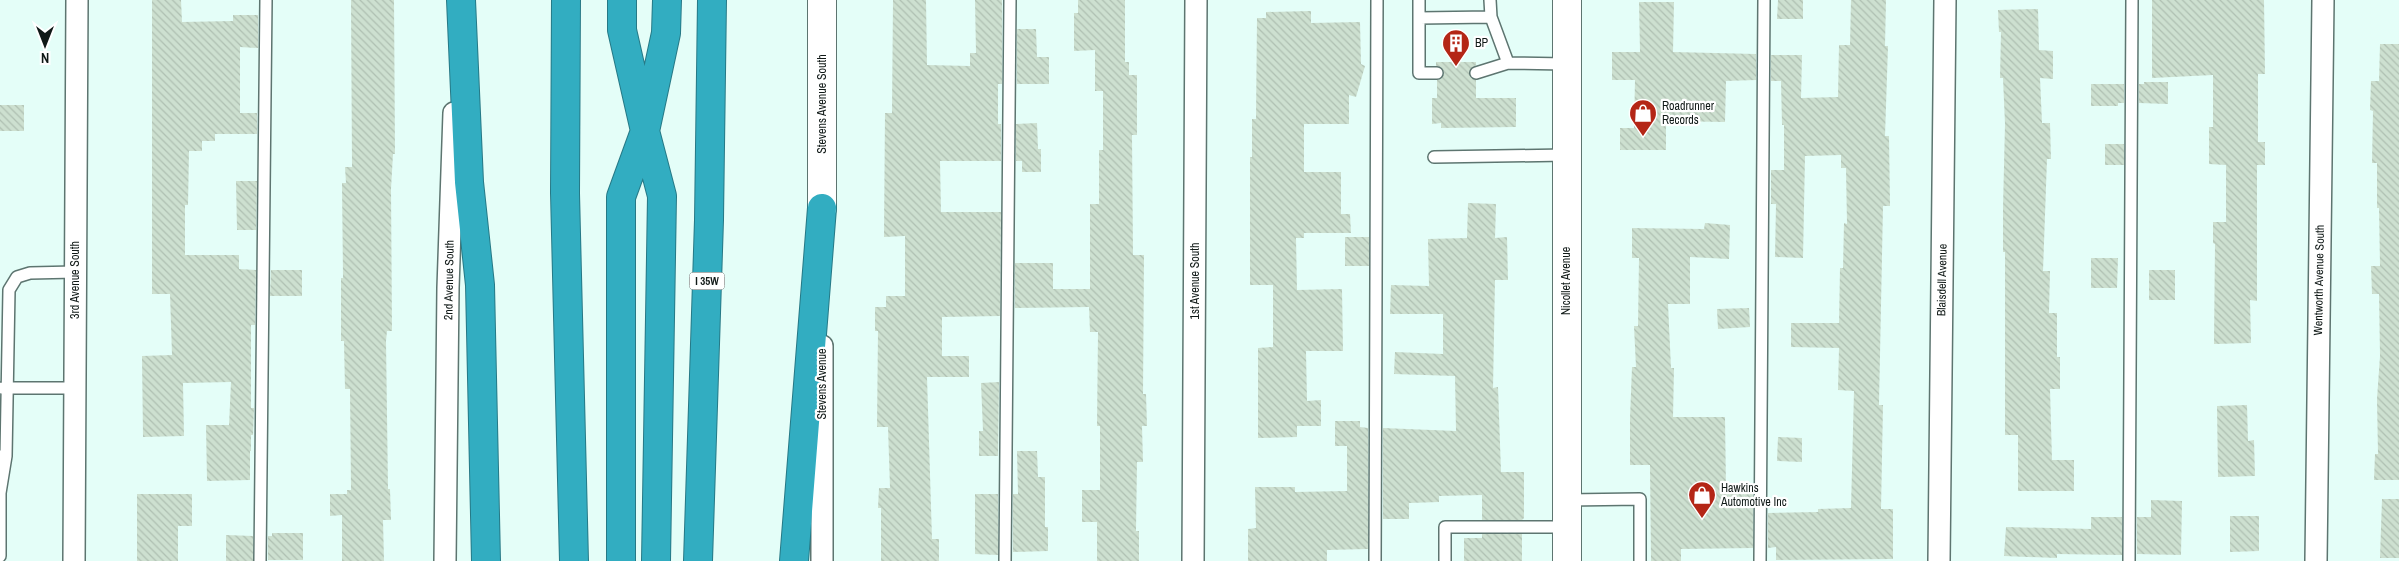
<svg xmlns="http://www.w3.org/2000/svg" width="2399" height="561" viewBox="0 0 2399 561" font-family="'Archivo Narrow',sans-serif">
<defs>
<pattern id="building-back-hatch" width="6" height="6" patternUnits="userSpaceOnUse" patternTransform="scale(1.25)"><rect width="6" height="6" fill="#cde0d0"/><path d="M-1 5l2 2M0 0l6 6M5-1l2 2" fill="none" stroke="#afc0b2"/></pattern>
</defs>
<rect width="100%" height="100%" fill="#e4fef8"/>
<!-- building -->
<path fill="url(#building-back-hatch)" d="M152 0H181L182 22 233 21V15H258V48L240 47V113H257V134H215V141H202V151H189L188 205H185V255H239V269L256 270 255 325H251V408H254L253 435H251V451H250V480L207 481 206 425H229L231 382 183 383 184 436 143 437 142 356 172 355 170 294H152Z
M351 0H394L395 154H393L391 189 392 331H387L386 341 388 489H390L391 520H383L384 561H342V515L330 516V494H347V490H351L350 389H345L344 341H341V278H343L342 183H346L345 167H352Z
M893 0H926L927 65 970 66V53H976L975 0H1002V84H998V124H1001V161H940L941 212H1001L1000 316 942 317V356H969V377H927L932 539H939V561H881V508H878L879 488H890L888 427H877L878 331H875V307H886V296H905V236L884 237 885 113H892Z
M1078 0H1125V62H1129V75H1137V135H1132L1133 255H1144L1143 394H1146L1147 426H1142L1143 462H1137L1136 531H1139V561H1097V522H1082V490H1100V426H1097L1098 332H1090L1089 307 1015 308V263H1053V289H1090V204H1099V150H1103V91H1095V50L1074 51V13H1078Z
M1778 0H1803V19H1777Z
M1851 0H1886L1885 46H1888L1885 136H1889L1890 206H1883L1879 405H1883L1881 509H1893V559L1776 560V547L1768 548V513L1818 512V509L1851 508 1854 391 1838 390 1839 348 1791 347V323H1839L1840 268H1843L1844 223 1847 224 1846 168H1841V155L1805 156 1803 258 1775 257 1776 204H1771V170H1784V125H1782L1781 81H1771V55H1802L1801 98 1838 97 1839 45H1850Z
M2152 0H2264L2265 74H2258V142H2265V165H2257V301L2250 300 2251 343 2214 344 2215 244 2213 243V222H2226V165L2209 164V127H2213V75L2152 78Z
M1639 2H1674L1673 52 1756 54V80L1726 81 1725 122 1666 121V150H1620V128H1634L1635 80H1612V52H1640Z
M2038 9 2039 50 2053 51V79L2040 78 2042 123H2050L2051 159H2047L2043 271H2050L2049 313H2057V357H2060V389H2050L2052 460H2074V491H2018V435H2005V252H2003V208L2005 124 2003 78H2000L2001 32H1999L1998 10Z
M1311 11V23L1360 22 1361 64 1365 66 1356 97 1349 95V124H1304V172H1341V214H1350L1351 233H1304V238H1296L1297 290 1342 289 1343 351H1306L1307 401 1321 400V426H1297V437L1258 438V348L1273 347V285H1250V157H1252V119H1256L1257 18H1266V12Z
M1017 29H1036L1037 57H1049V84H1017Z
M2380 44H2399V480H2374L2375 454H2378L2377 399 2380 356 2379 294H2372L2371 266H2380L2379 208H2377V163H2372L2373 111 2370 110 2371 81H2379Z
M1436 62H1476V65L1469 72 1471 78 1476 80V98H1516V127L1441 128V123L1432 124V98H1437V80L1441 79 1444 73 1441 67 1436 66Z
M2144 82H2168V104L2139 103V84H2144Z
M2091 84H2124V103H2118V106H2091Z
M0 105H24V131H0Z
M1037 123 1038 149H1041V172H1022V161H1016V124Z
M2105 144H2124V165H2105Z
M236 181H257L256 230H237Z
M1468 203 1496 204 1495 238 1507 237 1508 280H1495L1493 388 1498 387 1501 472H1524V518L1522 520H1482V495L1439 496V502L1409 503V519H1383V428L1456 431 1455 376 1394 374 1395 352 1443 354V314H1390L1391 285 1429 286 1428 239 1467 238Z
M1705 223 1730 225 1729 259 1690 257V304H1668L1671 368H1674L1673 417H1725L1726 490 1753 489V548L1681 549V561H1651L1650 465H1630V418L1632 367H1636L1634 326H1638L1639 258H1632V228L1704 229Z
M1345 237H1369V266H1345Z
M2091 258H2118L2117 288H2091Z
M271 270H302V296H270Z
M2149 270H2175V300H2149Z
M1749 308 1750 327 1718 329 1717 309Z
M999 382 998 456H979V431H983L981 383Z
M2247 405 2248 441 2254 440 2255 476 2218 477 2217 406Z
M1335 421H1360V427L1368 428V549L1327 550V561H1248V529L1256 528 1255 487H1295V492L1347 491V446H1335Z
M1778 437 1802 438V462L1777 461Z
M1017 451H1037L1038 477H1045V527H1048V551L1013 552V494H1018Z
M137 494H192V526H178V561H137Z
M975 494H998V555L975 554Z
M2382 499H2399V558H2380Z
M2151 500 2182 501 2181 555 2137 554V517H2151Z
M2230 516H2259V551L2230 552Z
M2091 517H2122V555L2057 554V558L2004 556 2006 527 2091 529Z
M272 533H303V560H268V536H272Z
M1482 534H1522V561H1464V538H1482Z
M226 535 253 536V561H226Z"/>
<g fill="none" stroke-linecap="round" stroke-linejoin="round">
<!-- lane casing -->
<g stroke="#5d7570" stroke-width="14">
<path id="lane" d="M1419 0V73H1437
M1490 0 1491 17 1508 63
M1419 18 1491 17
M1476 73 1508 63 1566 64
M1434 157 1566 155
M2 388H75
M0 456H6L0 493V556
M6 456 9 290 17 277 30 273 75 272
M1567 500 1640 499V561
M260 561 266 0
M1005 561 1010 0
M1375 561 1377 0
M1445 561V527H1567
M1760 561 1764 0
M2129 561 2132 0"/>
</g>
<!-- street casing -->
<g stroke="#5d7570" stroke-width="24">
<path id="street" d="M822 346V561
M74 561 77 0
M445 561 448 288 454 113
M1193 561 1196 0
M1939 561 1945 0
M2316 561 2323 0"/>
</g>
<!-- secondary casing -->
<g stroke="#5d7570" stroke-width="30">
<path id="secondary" d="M822 0V208
M1567 0V561"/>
</g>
<!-- highway casing -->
<g stroke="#267986" stroke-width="30">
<path id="highway" d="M461 0 469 182 480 285 486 561
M566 0 565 193 574 561
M622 0V30L645 131 662 196 656 561
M621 561V197L645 131 666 33 667 0
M698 561 709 220 712 0
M794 561 822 208"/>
</g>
<!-- lane -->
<use href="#lane" stroke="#fff" stroke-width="11"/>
<!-- street -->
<use href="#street" stroke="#fff" stroke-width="21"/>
<!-- secondary -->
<use href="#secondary" stroke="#fff" stroke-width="28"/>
<!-- highway -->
<use href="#highway" stroke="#32adc1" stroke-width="28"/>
</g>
<!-- icons -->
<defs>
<g id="building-pin" transform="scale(1.4375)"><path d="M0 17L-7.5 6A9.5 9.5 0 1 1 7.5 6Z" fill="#b42616" stroke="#fff"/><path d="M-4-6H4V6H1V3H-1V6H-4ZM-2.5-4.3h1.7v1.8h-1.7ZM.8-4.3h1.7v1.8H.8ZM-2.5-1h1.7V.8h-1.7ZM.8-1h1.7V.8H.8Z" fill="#fff"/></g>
<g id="shop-pin" transform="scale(1.4375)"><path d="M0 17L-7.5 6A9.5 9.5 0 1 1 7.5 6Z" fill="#b42616" stroke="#fff"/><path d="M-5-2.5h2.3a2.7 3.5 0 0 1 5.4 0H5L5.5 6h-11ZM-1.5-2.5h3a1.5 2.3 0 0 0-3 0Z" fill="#fff"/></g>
</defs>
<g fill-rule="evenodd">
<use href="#building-pin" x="1456" y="43"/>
<use href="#shop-pin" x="1643" y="113"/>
<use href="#shop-pin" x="1702" y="495"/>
</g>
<g text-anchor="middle" stroke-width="4.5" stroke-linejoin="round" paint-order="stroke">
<!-- shield labels -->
<rect fill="#fff" stroke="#585e5d" stroke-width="1" x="689.5" y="272.5" width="35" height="17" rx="4"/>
<g font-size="11" font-weight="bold" fill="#101917">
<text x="707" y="285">I 35W</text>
</g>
<!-- poi labels -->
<g font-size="12" fill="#101917" stroke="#fff" text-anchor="start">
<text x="1475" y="47">BP</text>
<text x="1662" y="110">Roadrunner<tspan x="1662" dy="14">Records</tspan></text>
<text x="1721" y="492">Hawkins<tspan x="1721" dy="14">Automotive Inc</tspan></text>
</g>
<!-- street labels -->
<g font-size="12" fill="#101917" stroke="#fff">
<text transform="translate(822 104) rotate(-90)" y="4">Stevens Avenue South</text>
<text transform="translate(75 280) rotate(-90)" y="4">3rd Avenue South</text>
<text transform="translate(449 280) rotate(-89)" y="4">2nd Avenue South</text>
<text transform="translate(1942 280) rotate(-89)" y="4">Blaisdell Avenue</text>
<text transform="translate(2319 280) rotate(-89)" y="4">Wentworth Avenue South</text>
<text transform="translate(1195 281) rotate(-90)" y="4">1st Avenue South</text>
<text transform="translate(1566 281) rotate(-90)" y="4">Nicollet Avenue</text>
<text transform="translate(822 384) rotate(-90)" y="4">Stevens Avenue</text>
</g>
</g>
<!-- north arrow -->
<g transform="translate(45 45) rotate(180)" stroke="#ffffff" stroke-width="4" paint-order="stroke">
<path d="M0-4L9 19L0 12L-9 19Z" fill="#101917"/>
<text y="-8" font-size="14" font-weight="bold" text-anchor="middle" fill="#101917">N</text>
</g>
</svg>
